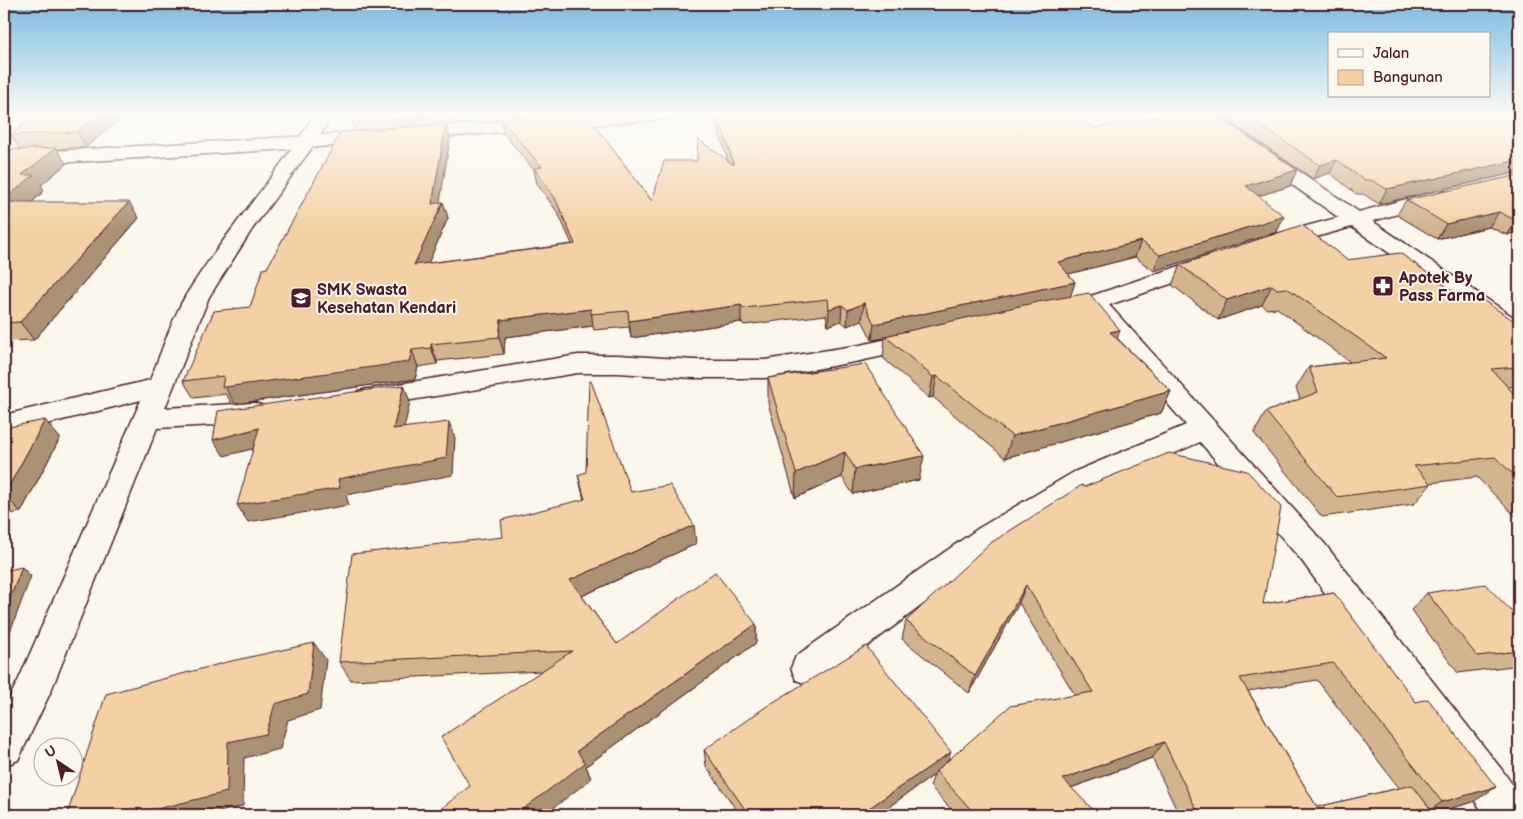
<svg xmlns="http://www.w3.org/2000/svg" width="1523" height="819" viewBox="0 0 1523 819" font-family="'Balsamiq Sans',sans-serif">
<rect width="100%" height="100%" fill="#fbf7ec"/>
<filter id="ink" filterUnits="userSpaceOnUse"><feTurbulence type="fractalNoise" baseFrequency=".02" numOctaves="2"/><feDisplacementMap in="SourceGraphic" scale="10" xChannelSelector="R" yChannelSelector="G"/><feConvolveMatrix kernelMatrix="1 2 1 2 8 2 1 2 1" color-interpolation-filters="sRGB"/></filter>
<g filter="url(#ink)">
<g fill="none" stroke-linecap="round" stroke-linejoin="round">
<!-- minor casing -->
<g stroke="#4a1f2b" stroke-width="3">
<path id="minor" d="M315 114H333L316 142 253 228 209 297 165 408 254 403 264 406 268 413 264 420 254 423 157 428 50 693 18 760 4 766V708L18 681 141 400 4 435V415L150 380C161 354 172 318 186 295 225 232 276 177 315 114Z
M1440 190 1447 192 1450 196 1447 200 1274 249 1266 247 1263 242 1266 237Z
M1212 255 1220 257 1223 262 1220 267 1109 305 1324 543 1502 770 1519 794V815H1485L1302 561 1200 442 1096 488 1001 546 822 680 809 685 796 680 791 668 796 656 979 528 1074 472 1186 425 1088 311 1060 316 1051 314 1048 309 1051 304 1088 297Z
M920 332 929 334 933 340 929 346 860 361 765 378H694L618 373H578L368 407 358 405 354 398 358 391 368 389 578 355H618L694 360H765L860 345Z"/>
</g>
<!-- tertiary casing -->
<g stroke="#4a1f2b" stroke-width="3">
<path id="tertiary" d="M600 114H675L672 118 666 119 307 148 4 166V154L307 136Z
M1194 114H1215L1519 321V340L1510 338 1197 118Z"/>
</g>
<!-- minor -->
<use href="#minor" fill="#fbf7ec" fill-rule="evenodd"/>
<!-- tertiary -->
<use href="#tertiary" fill="#fbf7ec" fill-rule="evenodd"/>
</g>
<!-- wall -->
<path fill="#d2b48e" stroke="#4a1f2b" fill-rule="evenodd" d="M38 114H116L119 120 86 147 56 149 66 164 41 185 44 191 32 202 139 218 34 340 4 341V150H20L11 135Z
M356 114H454L452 123 446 124 450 138 439 203 443 202 448 218 428 263 572 244 558 213 537 184 534 170 504 134 501 120H493L487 114H586L652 201 728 161 716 122V114H951L954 117 1093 128 1290 186 1258 196 1277 232 1154 271 1135 257 1068 274 1075 282 1070 296 1120 330 1117 338 1171 391 1161 413 1005 458 933 397 929 398 883 358 885 338 872 340 862 320 847 326 841 321 828 326 826 315 744 325 741 322 631 338 629 327 594 330 593 326 505 337 504 354 437 361V364L418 367 415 379 235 404H232L226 394 194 398 183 381 250 307 267 268 355 131 352 122Z
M1225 114H1519V172L1379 204 1363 194H1356L1330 173 1313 179 1223 117Z
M1519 175V231L1507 235 1489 227 1437 239 1397 215 1406 200Z
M1347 260 1465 300 1519 324V386L1508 387 1519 399V520L1477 477 1430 483 1431 484 1414 504 1322 517 1254 433 1266 412 1300 399 1296 388 1309 367 1350 362 1277 308 1267 309 1262 305 1218 320 1172 285 1180 265Z
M768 378 919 480 853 494 842 477 795 498 768 403Z
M4 428 60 438 21 512 4 515Z
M578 475 631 492 696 544 582 596 617 644 756 624V643L586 766 591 779 470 786 542 671 351 680 339 662 503 537 584 500Z
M1084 487 1263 604 1334 593 1473 802 1434 813 1435 815H1179L1152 758 1071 788 1098 815H956L930 786 934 775 877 815H740L706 766 704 750 948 760 1075 695 1019 603 969 693 902 639 906 621ZM1317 680 1399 788 1317 807 1248 691Z
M1427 593 1519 619V665L1458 673 1411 610Z"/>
<!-- shaded-wall -->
<path fill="#ab9274" stroke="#4a1f2b" d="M99 114H116L119 120 86 147 77 132Z
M450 114H454L452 123 450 115Z
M446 124 450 138 438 215 443 202 448 218 420 282 414 265 432 204Z
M56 148 66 164 41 185 44 191 13 219 4 205V200L22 175Z
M1337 160 1330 173 1313 179 1320 165Z
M1519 160V172L1379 204 1387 189Z
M1297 170 1290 186 1239 202 1246 186Z
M129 202 139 218 34 340 20 322Z
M1499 212 1489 227 1437 239 1446 224Z
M1284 216 1277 232 1154 271 1160 255Z
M1519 220V231L1507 235 1517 221Z
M1141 241 1135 257 1053 278 1058 262Z
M1075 282 1070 298 885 336V338L872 340 874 324Z
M1272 285 1262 305 1218 320 1227 300Z
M864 303 862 320 847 326 848 310Z
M741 305V322L631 338 629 321Z
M842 305 841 321 828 326 829 309Z
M591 309 593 326 505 337 504 354 499 337 501 320Z
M1120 330 1112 352 1110 332Z
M431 344 437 361V364L431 348Z
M412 350 418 367 415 379 235 404 225 387Z
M937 376 933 397 929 398 933 377Z
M404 385 410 402 400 446 393 429Z
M1171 391 1161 413 1005 458 1012 436Z
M45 420 60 438 21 512 4 495Z
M449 422 455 438 453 475 346 495 349 505 248 522 237 505 338 479Z
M259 428 268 445 224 456 213 440Z
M845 452 842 477 795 498 796 473Z
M924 456 919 480 853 494 855 469Z
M694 525 696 544 575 599 570 580Z
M22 567 31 576 10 632 4 633V614Z
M1026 585 1019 603 969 693 975 676Z
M756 624V643L586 766 591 779 544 815H515L577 751Z
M314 643 326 660 320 710 288 720 280 749 244 758 243 806 208 815H132L228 742 275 704Z
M1164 742 1152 758 1054 794 1063 779Z
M951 752 945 768 936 771 934 775 877 815H859Z
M1496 787 1473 802 1427 815H1423L1442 802Z"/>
<!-- building -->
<path fill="#f4d1a5" stroke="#4a1f2b" d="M38 114H99L77 132 11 135Z
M356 114H450V115L352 122Z
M569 114H586L652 201 664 161H697L698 139 734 165 718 114H951L954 117 995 114H1073L1093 128 1170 114H1214L1297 170 1246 186 1284 216 1160 255 1141 241 1058 262 1075 282 874 324 864 303 848 310 842 305 829 309 828 299 744 308 741 305 629 321 628 311 591 314V309L501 320 499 337 431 344V348L412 350 409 362 225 387H222L224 376 183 381 214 311 250 307 263 269 267 268 341 132 446 124 432 204 443 202 414 265 575 244 555 198 534 168 542 167 501 119Z
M1243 114H1519V160L1387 189 1371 180H1364L1337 160 1320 165Z
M56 148 22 175H34L4 200V150Z
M1519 175V220L1517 221 1499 212 1446 224 1406 200Z
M4 202H129L20 322 4 323Z
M1302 225 1347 260 1400 253 1465 300 1478 297 1519 324V367L1491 369 1519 399V480L1495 457 1414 466 1431 484 1337 497 1266 412 1318 392 1309 367 1386 358 1287 288 1277 289 1272 285 1227 300 1180 265Z
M1089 293 1120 330 1110 332 1171 391 1012 436 937 376 933 377 885 336 1038 302Z
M865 364 924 456 855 469 845 452 796 473 768 378Z
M591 381 631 492 670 485 694 525 570 580 617 644 715 572 756 624 577 751 585 763 515 815H433L470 786 441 737 572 651 339 662 352 554 503 537 501 520 585 499 578 475 586 472 589 382Z
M404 385 393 429 449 422 446 458 338 479 340 488 237 505 259 428 213 440 218 411Z
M45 420 4 495V428Z
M1169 453 1247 471 1281 507 1263 604 1334 593 1416 702 1428 699 1496 787 1442 802 1333 663 1240 678 1317 807 1412 785 1435 815H1199L1164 742 1063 779 1098 815H976L936 771 1010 706 1093 692 1026 585 975 676 906 621 989 544 1082 485 1084 487Z
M22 567 4 614V571Z
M1485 584 1519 619V651L1477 656 1427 593Z
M314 643 308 694 275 704 266 734 228 742 227 792 132 815H67L106 694 227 662Z
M866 646 951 752 859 815H749L704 750 767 706Z"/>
</g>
<!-- sky -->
<linearGradient id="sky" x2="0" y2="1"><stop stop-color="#7bbbe0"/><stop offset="0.5" stop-color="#fdfbf6"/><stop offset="1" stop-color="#fdfbf6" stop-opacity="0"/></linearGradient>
<rect width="1523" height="229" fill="url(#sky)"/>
<!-- icons -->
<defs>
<g id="pharmacy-square" transform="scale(1.125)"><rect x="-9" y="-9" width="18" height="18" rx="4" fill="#4a1f2b" stroke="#fbf7ec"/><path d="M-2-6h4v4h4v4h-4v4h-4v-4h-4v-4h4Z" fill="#fff"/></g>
<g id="school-square" transform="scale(1.125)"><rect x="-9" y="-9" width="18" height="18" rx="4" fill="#4a1f2b" stroke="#fbf7ec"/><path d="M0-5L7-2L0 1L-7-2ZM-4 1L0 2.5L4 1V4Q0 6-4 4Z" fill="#fff"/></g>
</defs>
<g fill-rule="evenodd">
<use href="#pharmacy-square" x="1383" y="286"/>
<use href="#school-square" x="301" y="298"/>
</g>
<g text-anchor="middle" stroke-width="4" stroke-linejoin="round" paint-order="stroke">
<!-- poi labels -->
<g font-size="16" font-weight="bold" fill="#4a1f2b" stroke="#fbf7ec" text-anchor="start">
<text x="1399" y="283">Apotek By<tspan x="1399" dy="18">Pass Farma</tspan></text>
<text x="317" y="295">SMK Swasta<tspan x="317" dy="18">Kesehatan Kendari</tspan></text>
</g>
</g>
<!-- margin -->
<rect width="1523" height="819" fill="none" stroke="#fbf7ec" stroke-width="20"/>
<rect x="10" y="10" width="1503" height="799" fill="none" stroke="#4a1f2b" stroke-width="2" filter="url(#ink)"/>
<!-- legend -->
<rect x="1328" y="32" width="162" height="65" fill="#fbf7ec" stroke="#b4a19f"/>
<rect x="1338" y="49" width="25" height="8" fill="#fbf7ec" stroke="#b4a19f"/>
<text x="1373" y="58" font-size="15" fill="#4a1f2b">Jalan</text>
<rect x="1338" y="70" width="25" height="15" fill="#f4d1a5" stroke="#b4a19f"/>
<text x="1373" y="82" font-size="15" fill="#4a1f2b">Bangunan</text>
<!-- north arrow -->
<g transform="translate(58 762) rotate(325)"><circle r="24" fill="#fbf7ec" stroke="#b4a19f"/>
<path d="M0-4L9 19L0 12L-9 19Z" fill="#4a1f2b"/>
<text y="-8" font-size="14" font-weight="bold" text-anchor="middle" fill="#4a1f2b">U</text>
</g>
</svg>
